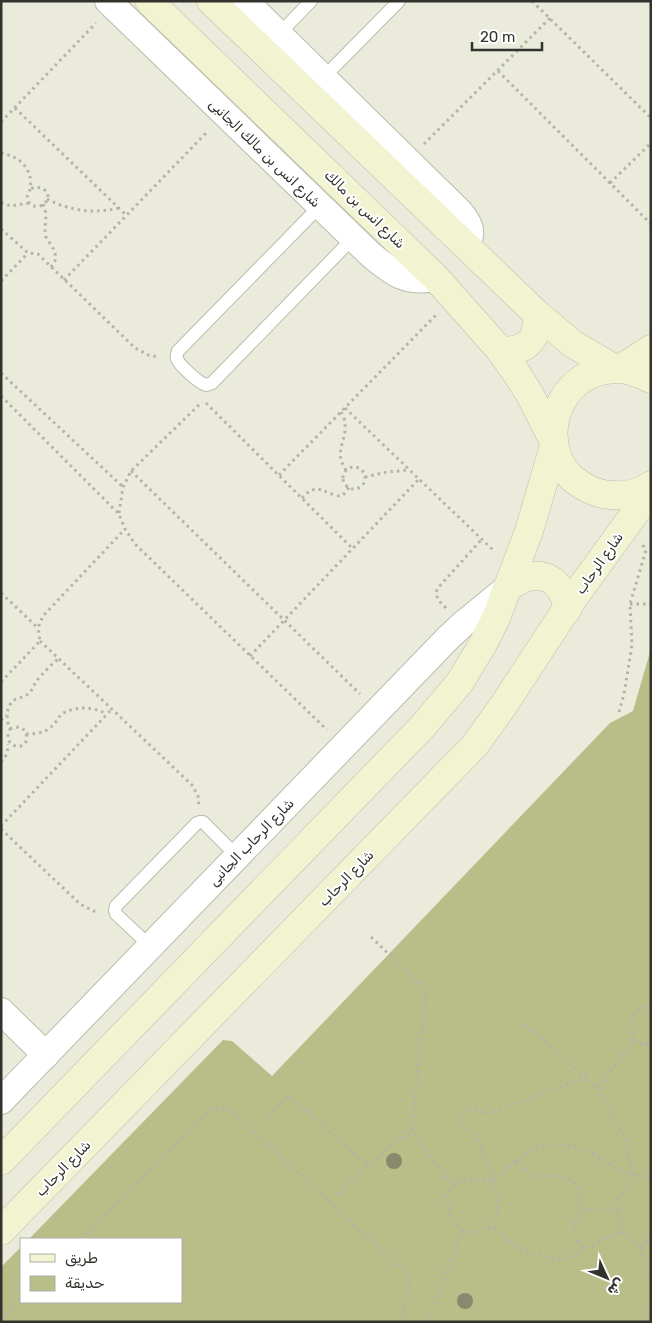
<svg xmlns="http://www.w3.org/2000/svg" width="652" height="1323" viewBox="0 0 652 1323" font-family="Rubik,Cairo,sans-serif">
<rect width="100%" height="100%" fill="#eaebdb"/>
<!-- green -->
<path fill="#b9bd88" d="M650 652 651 1322H1V1267L21 1247V1302H181V1239H29L223 1040 232 1041 272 1076 610 723 633 711Z"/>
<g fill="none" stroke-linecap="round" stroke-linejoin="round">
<!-- lane casing -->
<g stroke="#bbbdad" stroke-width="14">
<path id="lane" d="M279 34 311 1
M323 78 399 1
M320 206 178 351C177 354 176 356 177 359 180 366 199 383 206 385L212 383 353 238
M150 946 116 914 115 910 116 906 197 823 200 822H203L237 856"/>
</g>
<!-- street casing -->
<g stroke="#bbbdad" stroke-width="28">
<path id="street" d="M108 1 370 254C392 273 406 284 436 278
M245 1 460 212C470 224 474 232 466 246
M1 1011 46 1055
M1 1101 448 638 463 624 507 588"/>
</g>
<!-- secondary casing -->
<g stroke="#bbbdad" stroke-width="29">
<path id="secondary" d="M149 1 436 278 500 350 515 371 529 393 553 440
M211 1 536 313 573 344 615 369
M500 350C526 353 540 339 536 313
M620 369 651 349
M651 379C639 373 627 368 614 369 603 370 591 373 582 379 549 401 543 453 573 479 582 486 592 492 603 494 620 497 637 495 651 485
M507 588C514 584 520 579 528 577 550 571 566 589 567 610
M1 1161 423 726 460 682 483 644 496 618 529 531 554 446
M1 1231 475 745 503 706 575 596 651 491"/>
</g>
<!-- path -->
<path stroke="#b3b4a6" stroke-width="3" stroke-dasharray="2.5 4" stroke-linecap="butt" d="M532 1 651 118
M498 71 651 224
M15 108 126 215
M1 122 96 23
M424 144 550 18
M1 153C15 156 26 162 30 177 31 180 31 185 30 189 29 193 26 195 28 200 30 207 38 208 44 204 54 195 43 183 30 189
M610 183 651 143
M47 199C70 211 94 214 119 208
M1 203 11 206 29 203
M43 204C49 216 43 225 46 237 48 242 53 246 54 251 55 254 56 256 56 259L51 267
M1 229 28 253 38 254 135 348 148 355 159 357
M64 280 208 131
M1 281 28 253
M1 373 123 487
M1 396 119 514 125 529 135 544 327 730
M206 403 352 548
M345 408 494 551
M341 412C343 415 345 420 345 423 347 442 333 451 346 470
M343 478a11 11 0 1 1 22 0a11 11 0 1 1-22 0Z
M131 471 360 694
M279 475 436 315
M365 477 387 472 410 470
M302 498C313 486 318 488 332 494 334 495 338 496 340 496 344 495 347 491 349 487
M119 513 123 487 131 471 202 402
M1 593 38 628
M630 604H651
M446 608C440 602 435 598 437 589L482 539
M40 641 192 785 198 796 199 806
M250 656 419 479
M1 682 40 641 38 628 43 616 125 529
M619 712 624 694 632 645 630 604 646 550 642 544
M1 720 7 715
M10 729C15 726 24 726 26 734 31 753 0 749 10 729 6 720 5 705 16 699 21 697 26 697 30 692 34 688 34 683 38 679 44 672 51 665 58 659
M26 734C44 734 52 730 61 714 77 706 91 706 107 714
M1 762C6 757 8 752 8 744
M1 826 111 710
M1 829 80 904 93 911H99
M371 937 422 986 426 993 412 1129 421 1145 454 1186
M525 1025 598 1088 634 1041 630 1024 638 1009 651 1004
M634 1041 646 1046 651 1043
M598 1088 626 1140 632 1174 642 1176 651 1180
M263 1121 288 1095 368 1165
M516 1160 534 1175 546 1177 561 1175 575 1183 582 1195 581 1210H618
M337 1194 368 1165 412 1129
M581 1210C570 1227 574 1235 584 1250
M494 1228 499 1203 494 1181 477 1136 460 1126 463 1112 472 1108 486 1114 586 1078
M462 1232 450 1214 446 1193 463 1179 494 1181 519 1158 535 1148 556 1144 574 1146 598 1156 618 1169 632 1174 618 1199 619 1231
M81 1239 210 1110 225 1108 237 1116 405 1272 409 1286 402 1322
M640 1248 651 1278
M1 1319 21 1299
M427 1322 462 1232 478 1231 489 1227 494 1228 518 1248 563 1261 619 1231 640 1248 651 1235
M645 1322 651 1309"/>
<!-- lane -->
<use href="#lane" stroke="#fff" stroke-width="12"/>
<!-- street -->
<use href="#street" stroke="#fff" stroke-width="26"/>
<!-- secondary -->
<use href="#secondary" stroke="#f2f3d1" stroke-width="28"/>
</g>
<!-- trees -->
<g fill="#88896d">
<circle cx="394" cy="1161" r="8"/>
<circle cx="465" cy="1301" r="8"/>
</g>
<g text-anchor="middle" stroke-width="4" stroke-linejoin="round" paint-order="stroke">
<!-- street labels -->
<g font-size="14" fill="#32332c" stroke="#fff">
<text transform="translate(265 153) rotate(44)" y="5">شارع انس بن مالك الجانبى</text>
<text transform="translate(365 209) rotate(44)" y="5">شارع انس بن مالك</text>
<text transform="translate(599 563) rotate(-55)" y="5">شارع الرحاب</text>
<text transform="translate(251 842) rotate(-46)" y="5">شارع الرحاب الجانبى</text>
<text transform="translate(346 878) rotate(-46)" y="5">شارع الرحاب</text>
<text transform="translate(63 1168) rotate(-46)" y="5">شارع الرحاب</text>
</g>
</g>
<!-- border -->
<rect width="652" height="1323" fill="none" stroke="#32332c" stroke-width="5"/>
<!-- legend -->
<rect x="20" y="1238" width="162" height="65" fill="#ffffff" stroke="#adadab"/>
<rect x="30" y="1254" width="25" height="8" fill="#f2f3d1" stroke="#adadab"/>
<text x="65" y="1263" font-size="15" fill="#32332c">طريق</text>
<rect x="30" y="1276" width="25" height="15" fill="#b9bd88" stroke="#adadab"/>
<text x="65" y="1288" font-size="15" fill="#32332c">حديقة</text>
<!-- north arrow -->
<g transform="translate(607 1278) rotate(134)" stroke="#ffffff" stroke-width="4" paint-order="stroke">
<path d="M0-4L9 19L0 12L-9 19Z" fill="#32332c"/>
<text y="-8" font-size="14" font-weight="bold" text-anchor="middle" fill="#32332c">ش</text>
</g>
<!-- scale -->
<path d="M472 42v8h70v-8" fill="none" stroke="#32332c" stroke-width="2.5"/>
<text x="480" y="42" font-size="15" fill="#32332c" stroke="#ffffff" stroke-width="4" paint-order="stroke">20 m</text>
</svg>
